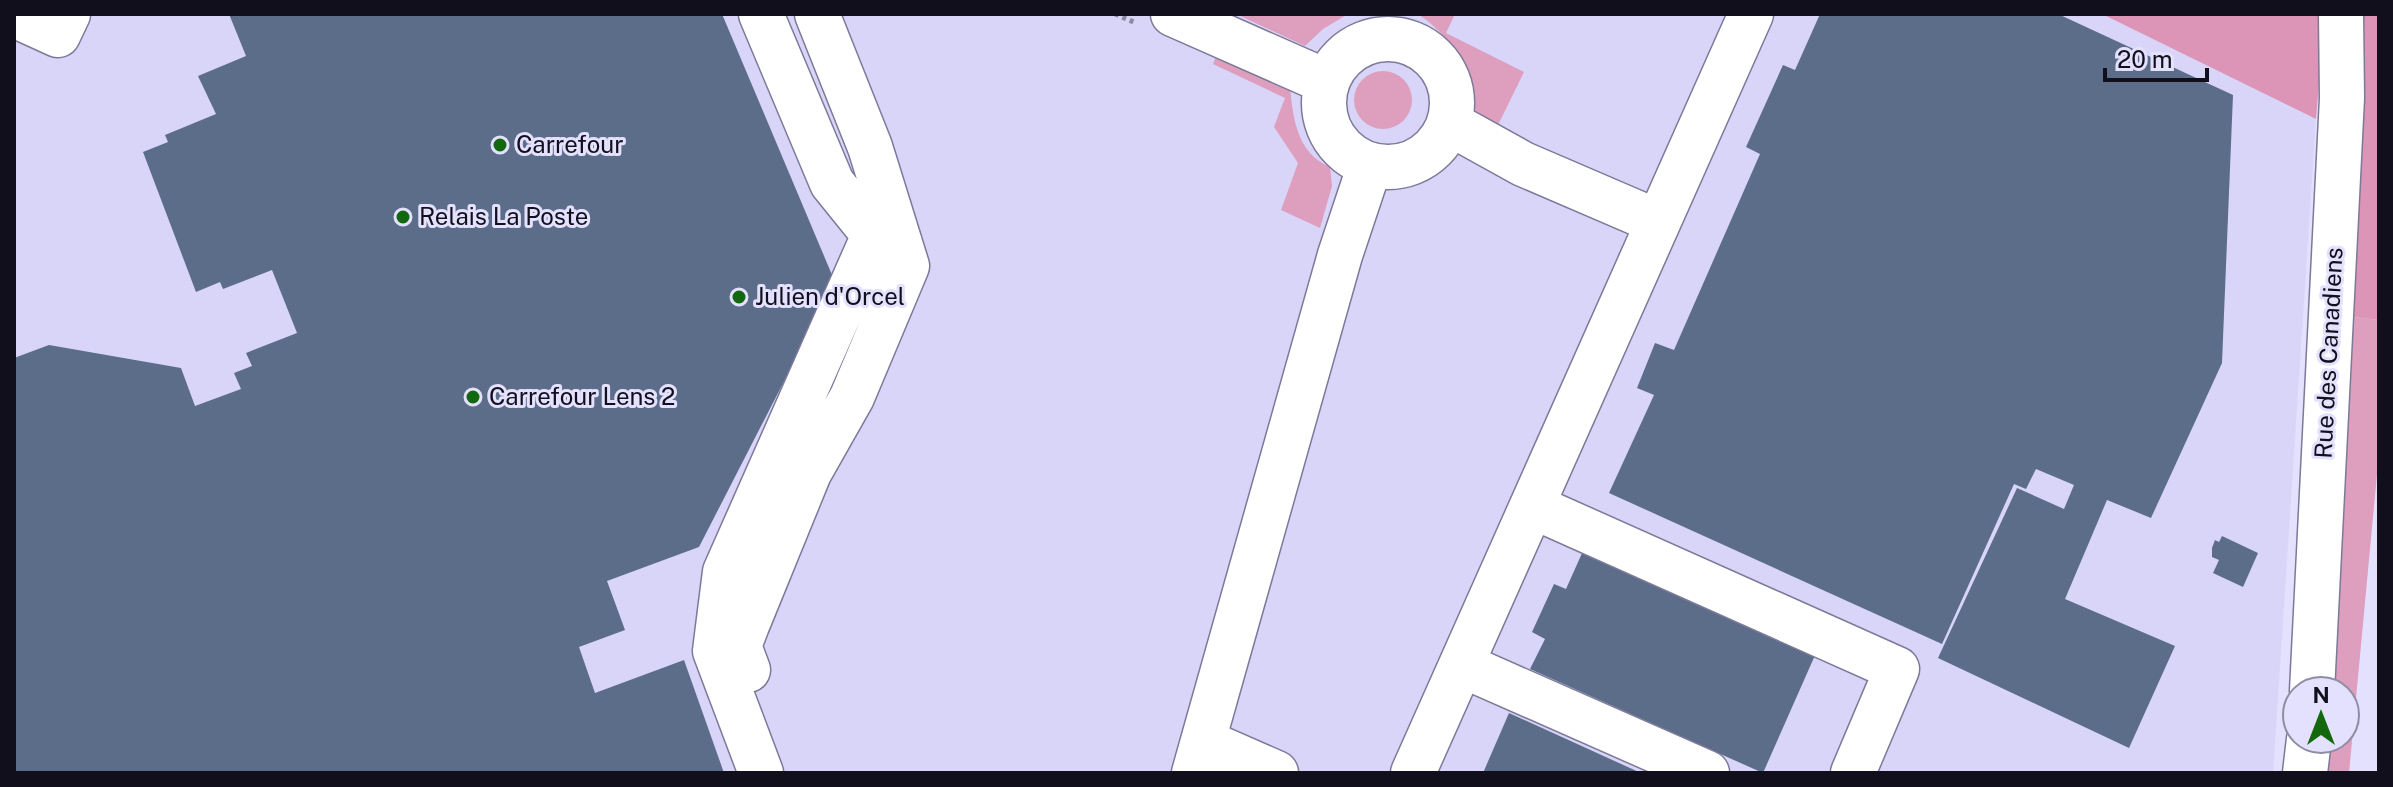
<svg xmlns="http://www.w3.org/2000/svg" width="2393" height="787" viewBox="0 0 2393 787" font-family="'Public Sans',sans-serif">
<rect width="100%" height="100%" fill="#e3e1fe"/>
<!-- built -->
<path fill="#d8d5f8" d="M14 14H2102L2316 119 2273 773H14Z"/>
<!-- green -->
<path fill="#dd9fbd" d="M1236 14H1348L1323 29 1305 46Z
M1418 14H1455L1446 33 1524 72 1497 127 1476 116C1472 73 1454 38 1418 14Z
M1217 54 1290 87C1293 119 1297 153 1330 167L1332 186 1320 228 1281 210 1298 163 1274 127 1285 98 1213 64Z
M1354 100a29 29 0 1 1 58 0a29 29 0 1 1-58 0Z
M2353 317 2379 320V453L2349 773H2329L2328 739H2345V691H2328Z"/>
<!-- forest -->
<path fill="#dc94b7" d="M2102 14H2325L2316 119Z
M2359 14H2379V320L2353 317 2361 98Z"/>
<!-- building -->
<path fill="#5c6d8a" d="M229 14H722L835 282 699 547 607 581 625 630 579 647 595 693 684 660 724 773H14V358L49 345 181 368 195 406 241 389 234 373 252 366 246 353 297 333 272 270 223 289 220 282 196 292 143 152 168 142 165 135 216 114 198 76 246 56Z
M1820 14H2058L2233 95 2222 363 2151 518 2107 500 2065 599 2175 646 2129 748 1938 658 2017 488 2064 509 2074 485 2036 469 2026 489 2014 484 1942 644 1609 493 1654 395 1637 388 1655 343 1674 350 1760 154 1746 147 1783 65 1795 70Z
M2222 536 2258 553 2243 587 2213 573 2219 560 2212 557V548L2215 540 2219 542Z
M1583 551 1816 653 1763 773 1530 669 1545 639 1532 632 1554 584 1566 589Z
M1509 713 1641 773H1483Z"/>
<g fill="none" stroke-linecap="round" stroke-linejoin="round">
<!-- minor casing -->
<g stroke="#7c7999" stroke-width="47">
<path id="minor" d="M1173 14 1327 82
M14 15 58 35 68 14
M1324 103a64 64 0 1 1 128 0a64 64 0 1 1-128 0Z
M1449 123 1523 164 1658 222
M1532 506 1897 669 1853 773
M1462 665 1707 773
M748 670 739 646 747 625 809 473 852 397 907 266 870 147 817 14
M2312 691 2342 98 2341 14
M1203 741 1276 773
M761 773 715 651 725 572 874 235 832 183 761 14
M1194 773 1340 255 1370 165
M1413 773 1751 14
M2305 773 2309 739"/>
</g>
<!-- path -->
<path stroke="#8c8ba1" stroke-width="5" stroke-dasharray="4 4" stroke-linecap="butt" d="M1115 14 1136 23"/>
<!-- minor -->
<use href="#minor" stroke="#fff" stroke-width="44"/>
</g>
<!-- markers -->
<g fill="#13680d" stroke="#e3e1fe" stroke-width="3">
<circle cx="500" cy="145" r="8"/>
<circle cx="403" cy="217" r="8"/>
<circle cx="739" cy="297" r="8"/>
<circle cx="473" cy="397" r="8"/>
</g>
<g text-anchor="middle" stroke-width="6" stroke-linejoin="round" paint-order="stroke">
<!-- poi labels -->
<g font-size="24" fill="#100f1b" stroke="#e3e1fe" text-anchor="start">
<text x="516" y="153">Carrefour</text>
<text x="419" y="225">Relais La Poste</text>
<text x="755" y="305">Julien d'Orcel</text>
<text x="489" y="405">Carrefour Lens 2</text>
</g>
<!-- street labels -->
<g font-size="24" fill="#100f1b" stroke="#e3e1fe">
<text transform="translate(2329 353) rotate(-87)" y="8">Rue des Canadiens</text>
</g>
</g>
<!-- border -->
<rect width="2393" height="787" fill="none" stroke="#100f1b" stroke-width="32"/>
<!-- north arrow -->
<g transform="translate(2321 715)"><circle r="38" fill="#e3e1fe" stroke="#8f8da3" stroke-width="2"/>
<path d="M0-6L14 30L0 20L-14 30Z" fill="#13680d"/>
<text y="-12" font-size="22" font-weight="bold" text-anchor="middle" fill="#100f1b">N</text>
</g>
<!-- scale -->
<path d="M2105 68v12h102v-12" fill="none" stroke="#100f1b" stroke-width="4"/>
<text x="2117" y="68" font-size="24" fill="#100f1b" stroke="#e3e1fe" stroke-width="6" paint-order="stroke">20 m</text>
</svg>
